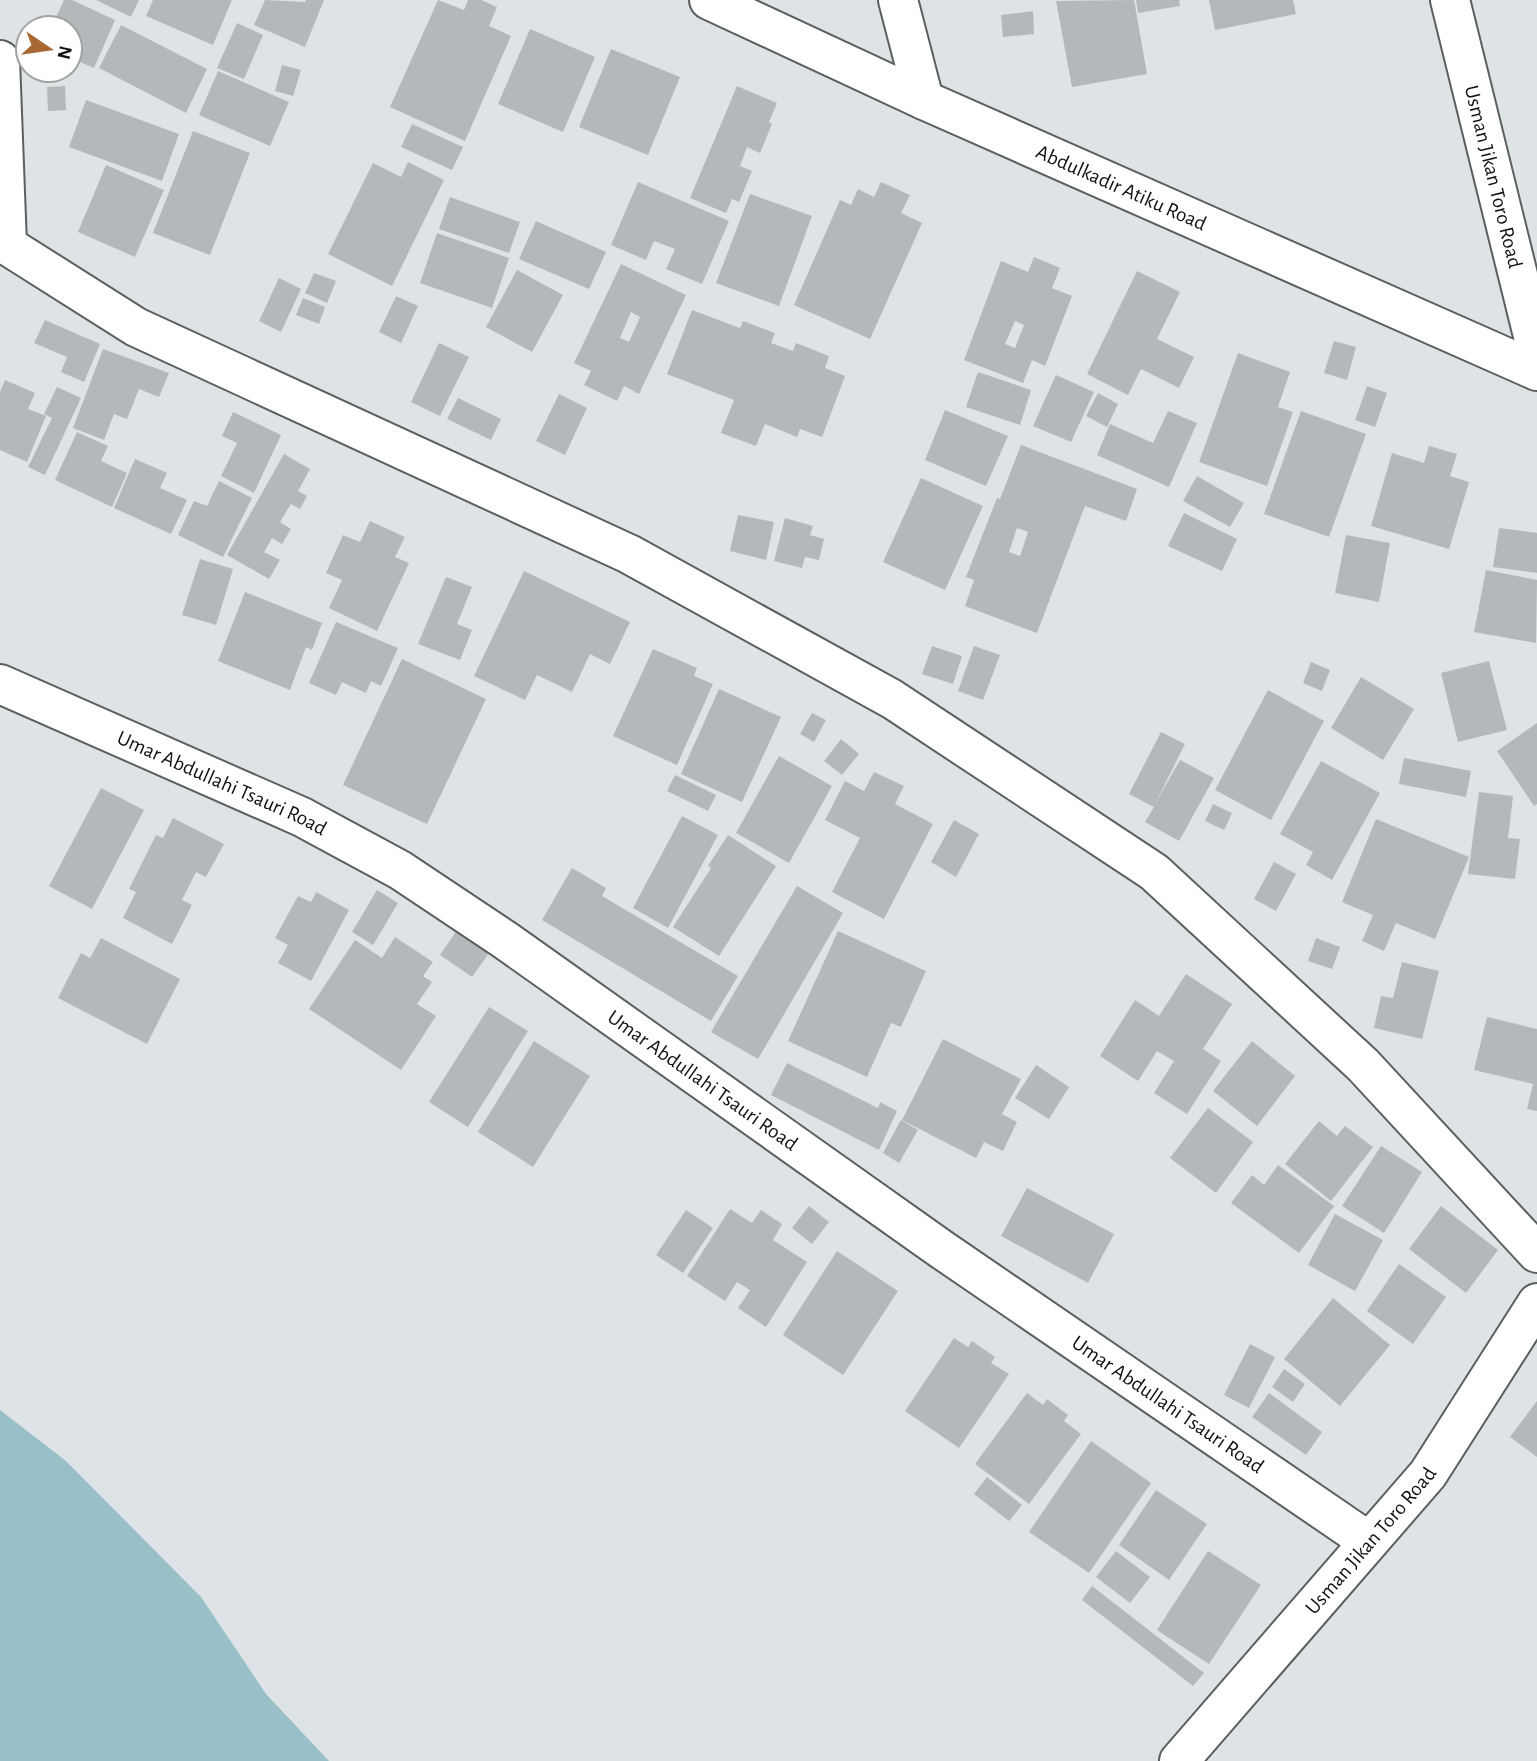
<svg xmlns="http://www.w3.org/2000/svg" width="1537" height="1761" viewBox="0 0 1537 1761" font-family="'Alegreya Sans',sans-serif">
<rect width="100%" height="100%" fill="#dee4e5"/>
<!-- water -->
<path fill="#99bfc8" d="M0 1410 66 1461 201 1597 266 1694 329 1761H0Z"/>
<!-- building -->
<path fill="#b3b9ba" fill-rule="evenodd" d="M64 0H72L115 20 94 68 70 58V28H51Z
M96 0H139L131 17Z
M153 0H232L213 45 146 16Z
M265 0 305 2 306 0H324L305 47 254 25Z
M438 0 464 10 468 0H481L497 7 489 26 511 36 465 141 390 107Z
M1134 0 1147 74 1072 87 1056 1Z
M1136 0H1179L1180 6 1138 13Z
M1209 0H1293L1296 14 1215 30Z
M1033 11 1034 34 1003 37 1001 15Z
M237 23 263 35 244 79 217 68Z
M121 25 207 69 186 113 99 68Z
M530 29 595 57 563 132 498 104Z
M611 49 680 77 648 155 579 127Z
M282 65 301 70 293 96 275 91Z
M218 71 289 102 270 146 199 115Z
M65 86 66 110 48 111 47 87Z
M737 86 777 103 769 122 772 124 760 153 747 147 740 166 752 171 739 202 732 199 726 213 690 198Z
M86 100 179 134 162 181 69 147Z
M412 124 463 147 452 170 401 147Z
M193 131 250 153 210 255 153 233Z
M408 162 444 180 392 286 328 254 373 163 401 177Z
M106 165 164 190 135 257 78 232Z
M638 182 729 221 702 284 666 269 675 249 654 241 646 260 611 245Z
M881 182 910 195 901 213 922 223 870 339 794 305 840 200 851 205 858 189 874 197Z
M750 194 812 216 779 306 716 283Z
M450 197 520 222 509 253 439 229Z
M536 221 606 252 589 289 519 259Z
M437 233 509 258 492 308 420 283Z
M1034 257 1060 268 1052 288 1072 296 1045 366 1032 360 1023 383 964 360 1001 261 1028 272ZM1015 321 1024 325 1015 348 1005 344Z
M621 264 686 295 639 394 624 386 617 401 584 385 591 371 574 363ZM631 312 640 317 629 342 620 338Z
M517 270 563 295 532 352 486 327Z
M1137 271 1180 292 1157 339 1194 357 1179 388 1141 369 1128 395 1087 374Z
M314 273 336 281 327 303 305 293Z
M279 278 301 289 281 332 259 321Z
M396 296 418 306 401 343 379 332Z
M303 298 325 307 319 324 296 315Z
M692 310 740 328 743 321 775 333 771 343 793 351 796 343 829 356 825 368 845 376 822 437 800 429 797 437 765 424 756 446 721 433 734 400 667 374Z
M45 320 100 344 84 382 61 372 67 357 34 343Z
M1334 341 1356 347 1347 380 1324 373Z
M439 343 469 357 440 416 411 402Z
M103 349 169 373 159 397 139 389 127 419 114 414 104 440 73 428Z
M1238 353 1290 372 1278 407 1293 412 1267 486 1199 462Z
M978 372 1031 390 1020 425 966 407Z
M1056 375 1094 392 1071 442 1033 426Z
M5 380 35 393 28 409 46 416 27 462 0 450V392Z
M1367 386 1387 393 1375 427 1355 420Z
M57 387 81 398 45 475 28 467 52 418 44 414Z
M1098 393 1118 404 1107 427 1086 416Z
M559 394 587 408 565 455 536 441Z
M458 398 501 419 491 440 447 419Z
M945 410 1008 436 986 486 925 460Z
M1168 411 1197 423 1169 487 1097 455 1110 424 1153 443Z
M1301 411 1366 434 1329 537 1264 514Z
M233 412 281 435 254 493 221 476 237 443 222 436Z
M77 432 108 446 101 461 127 473 112 507 55 480Z
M1021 445 1137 489 1126 521 1085 506 1037 633 965 606 974 580 966 577 997 498 1000 499ZM1017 528 1028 532 1020 556 1009 552Z
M1429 446 1457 454 1450 476 1469 482 1449 549 1371 526 1392 453 1424 463Z
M284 454 310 469 298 491 307 496 300 509 291 504 280 522 291 529 282 544 272 538 264 552 280 560 269 579 227 555Z
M135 459 167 473 160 488 187 500 171 534 114 508Z
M1197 476 1244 503 1230 527 1183 501Z
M921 478 983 506 945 590 883 562Z
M219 481 252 498 223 557 178 535 194 501 207 506Z
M1184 513 1237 539 1222 571 1168 546Z
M738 515 774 522 766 560 730 551Z
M785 518 813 526 810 535 824 539 819 560 805 557 802 568 774 561Z
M370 521 405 537 395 557 409 563 377 631 329 608 342 580 326 573 343 535 360 542Z
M1499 528 1537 533V573L1493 567Z
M1346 535 1390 543 1379 602 1335 593Z
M200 559 233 569 216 625 182 615Z
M1486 570 1537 580 1536 643 1474 632Z
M524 571 630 622 610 664 590 654 572 692 537 675 525 700 474 676Z
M446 577 472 587 457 624 472 630 460 660 418 644Z
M245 592 322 623 312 650 306 647 290 690 218 661Z
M336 622 398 648 381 686 371 681 366 693 342 682 336 695 309 683Z
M932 646 962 656 953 684 922 674Z
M974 646 1000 655 983 700 958 691Z
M653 649 697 668 694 676 713 684 677 765 613 736Z
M402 659 486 699 427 824 343 785Z
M1489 661 1507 730 1458 742 1441 673Z
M1311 662 1330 670 1322 691 1303 683Z
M1361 677 1414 709 1383 760 1331 728Z
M719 689 781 717 742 802 681 774Z
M1268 690 1324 721 1271 820 1215 790Z
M812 713 826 720 814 742 800 734Z
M1537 723V804L1534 806 1497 751Z
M1161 732 1185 744 1155 804 1180 760 1214 778 1179 841 1145 822 1154 807 1129 794Z
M841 739 859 754 842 775 824 761Z
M779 756 832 786 789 863 736 833Z
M1404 758 1471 771 1466 797 1399 784Z
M1321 761 1380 793 1332 880 1306 865 1313 852 1280 834Z
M874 772 904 786 895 804 933 824 884 919 832 892 860 838 825 820 845 781 864 791Z
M675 775 716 795 708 811 667 791Z
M101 788 144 810 92 909 49 886Z
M1479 792 1513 796 1508 838 1520 839 1515 879 1468 874Z
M1213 804 1232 813 1224 830 1205 821Z
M682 816 718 835 668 928 633 908Z
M173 818 224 844 206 877 196 872 182 900 192 905 172 944 123 918 136 892 129 889 156 835 163 838Z
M1376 819 1469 857 1435 939 1396 923 1384 951 1362 941 1373 915 1342 902Z
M954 820 979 834 956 877 931 862Z
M728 835 776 866 719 956 673 927 711 868 708 866Z
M1274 862 1296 874 1276 911 1254 899Z
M572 868 606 888 602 896 738 976 711 1021 542 920Z
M797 886 843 913 758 1059 711 1032Z
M377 890 398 903 373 945 352 932Z
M316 892 349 910 311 981 278 963 288 945 275 938 298 896 311 902Z
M457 930 489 953 472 977 440 955Z
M838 931 926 971 901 1027 891 1023 867 1077 788 1041Z
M395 937 433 962 423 976 432 982 417 1004 436 1016 401 1070 309 1009 355 940 382 958Z
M101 938 180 979 147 1044 58 998 81 953 90 958Z
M1316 938 1340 947 1332 969 1308 961Z
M1402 962 1439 971 1422 1039 1374 1028 1381 996 1393 998Z
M1186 974 1232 1004 1203 1049 1221 1061 1187 1114 1154 1093 1174 1061 1157 1051 1138 1081 1100 1056 1135 1000 1159 1016Z
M489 1007 528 1031 468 1127 429 1102Z
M1487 1017 1537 1029V1111L1527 1109 1533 1084 1474 1070Z
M943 1039 1021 1079 1002 1114 1017 1122 1003 1151 984 1142 976 1158 902 1120Z
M534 1041 590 1076 533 1167 478 1132Z
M1252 1041 1295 1076 1257 1126 1213 1091Z
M787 1063 878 1108 880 1102 897 1111 879 1150 771 1095Z
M1036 1065 1069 1087 1049 1119 1015 1098Z
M1208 1108 1253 1142 1216 1193 1170 1158Z
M901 1120 918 1130 899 1163 883 1153Z
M1319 1121 1337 1136 1345 1126 1373 1147 1331 1201 1285 1164Z
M1381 1146 1422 1172 1384 1233 1342 1206Z
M1278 1165 1334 1206 1299 1253 1231 1203 1252 1175 1264 1185Z
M1027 1188 1114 1234 1088 1283 1001 1236Z
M809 1206 829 1222 812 1244 792 1228Z
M1441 1206 1498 1250 1466 1293 1409 1249Z
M730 1209 752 1223 761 1210 782 1224 773 1240 807 1262 766 1327 738 1308 750 1290 737 1282 725 1301 687 1276Z
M686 1210 713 1228 683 1273 656 1255Z
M1335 1214 1383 1240 1355 1291 1308 1265Z
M837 1251 898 1291 843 1375 783 1335Z
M1399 1264 1446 1297 1413 1344 1367 1311Z
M1333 1298 1390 1345 1340 1406 1284 1359Z
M954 1338 968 1347 972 1341 995 1357 991 1363 1009 1374 959 1448 905 1411Z
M1250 1344 1275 1357 1249 1408 1224 1395Z
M1284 1369 1305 1384 1293 1402 1272 1387Z
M1027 1393 1043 1405 1047 1399 1068 1415 1064 1421 1081 1434 1029 1504 975 1464Z
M1269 1393 1322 1432 1306 1455 1252 1417Z
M1537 1401V1457L1510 1437Z
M1091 1441 1151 1483 1089 1573 1029 1532Z
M987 1477 1022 1505 1009 1521 974 1494Z
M1156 1490 1207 1524 1169 1580 1119 1545Z
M1116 1551 1150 1577 1130 1603 1096 1577Z
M1208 1551 1261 1585 1209 1664 1157 1630Z
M1092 1586 1204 1673 1193 1686 1082 1600Z"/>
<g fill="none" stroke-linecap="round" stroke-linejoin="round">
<!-- minor casing -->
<g stroke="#5a5f60" stroke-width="42">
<g id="minor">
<path id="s1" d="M709 0 924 100 1537 371"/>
<path d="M898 0 924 100"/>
<path id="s2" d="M1450 0 1537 352"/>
<path d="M0 60 7 245"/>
<path d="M0 241 136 327 629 554 892 699 1154 872 1363 1065 1537 1253"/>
<path id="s3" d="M0 684 302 817 400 870 505 940 941 1249 1368 1541"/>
<path id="s4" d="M1179 1761 1428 1474 1537 1303"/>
</g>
</g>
<!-- minor -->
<use href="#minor" stroke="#fff" stroke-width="38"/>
</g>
<g text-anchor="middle" stroke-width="5" stroke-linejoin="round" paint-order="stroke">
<!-- street labels -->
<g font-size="21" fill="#111313" stroke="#fff">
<text dy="7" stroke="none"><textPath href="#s2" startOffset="182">Usman Jikan Toro Road</textPath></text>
<text dy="7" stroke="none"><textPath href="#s1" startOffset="453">Abdulkadir Atiku Road</textPath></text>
<text dy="7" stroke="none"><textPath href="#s3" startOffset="243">Umar Abdullahi Tsauri Road</textPath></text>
<text dy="7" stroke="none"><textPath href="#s3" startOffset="810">Umar Abdullahi Tsauri Road</textPath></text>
<text dy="7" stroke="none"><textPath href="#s3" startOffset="1377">Umar Abdullahi Tsauri Road</textPath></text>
<text dy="7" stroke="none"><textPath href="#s4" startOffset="292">Usman Jikan Toro Road</textPath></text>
</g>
</g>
<!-- north arrow -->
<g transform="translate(49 49) rotate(103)"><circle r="33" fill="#ffffff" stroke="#a0a1a1" stroke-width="2"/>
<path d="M0-5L12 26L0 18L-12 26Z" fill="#a96733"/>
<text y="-10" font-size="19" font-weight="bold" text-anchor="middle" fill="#111313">N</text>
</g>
</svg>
